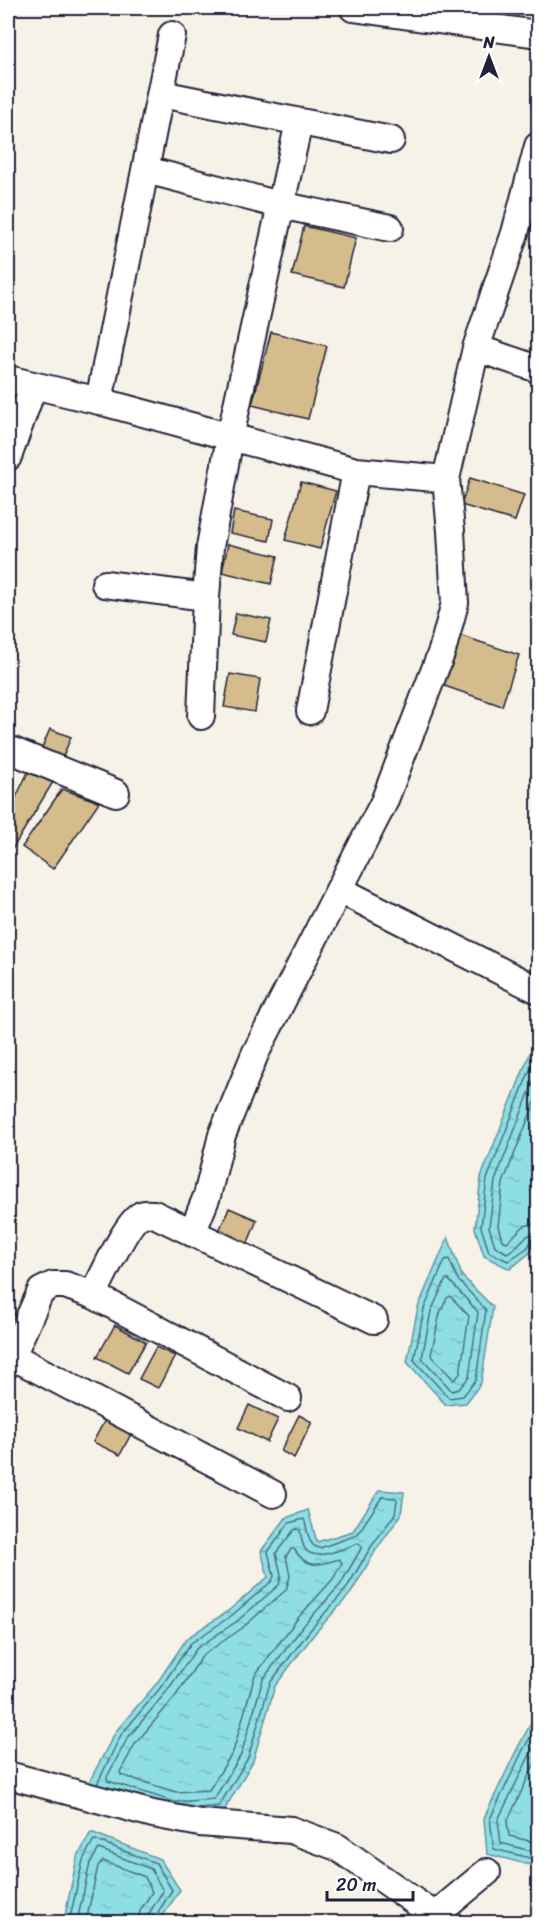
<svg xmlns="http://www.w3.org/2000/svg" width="546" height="1930" viewBox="0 0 546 1930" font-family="Sriracha,sans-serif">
<defs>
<pattern id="water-ripples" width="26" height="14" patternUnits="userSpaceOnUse" patternTransform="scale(1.5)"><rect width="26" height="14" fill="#8edfe4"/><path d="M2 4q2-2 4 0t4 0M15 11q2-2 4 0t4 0" fill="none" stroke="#7abfc4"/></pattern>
</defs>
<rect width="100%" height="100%" fill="#f7f2e8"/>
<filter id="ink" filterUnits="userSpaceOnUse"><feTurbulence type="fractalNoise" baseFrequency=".0167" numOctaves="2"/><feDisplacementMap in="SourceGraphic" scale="12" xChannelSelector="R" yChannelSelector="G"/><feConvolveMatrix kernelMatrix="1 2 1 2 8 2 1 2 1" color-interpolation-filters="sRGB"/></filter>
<g filter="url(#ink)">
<!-- water -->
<path fill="url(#water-ripples)" stroke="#6393a0" stroke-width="1.5" d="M538 1033V1241L532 1251 510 1269 484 1256 475 1228 481 1177Z
M448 1237 462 1276 493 1307 481 1383 466 1403 446 1405 407 1362 418 1307Z
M379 1490 404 1492 401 1515 376 1550 351 1593 315 1633 275 1686 253 1761 222 1814 173 1815 86 1788 116 1731 157 1683 187 1638 228 1611 268 1577 261 1551 286 1518 308 1510 317 1542 353 1531Z
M538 1710V1867L487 1854 484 1818 517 1749Z
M91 1832 160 1859 180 1890 159 1922H59L64 1920 77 1858Z"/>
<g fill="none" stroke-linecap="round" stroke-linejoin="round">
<!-- shore -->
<path stroke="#4d6e7f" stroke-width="1.5" d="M538 1049 487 1179 481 1227 489 1252 508 1261 527 1248 532 1241 538 1239
M538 1070 495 1181 489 1227 495 1246 507 1253C519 1247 525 1233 538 1232
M538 1094 503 1183 498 1226 502 1240 507 1242 524 1226 538 1223
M449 1259 458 1280 486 1310 476 1380 463 1396 449 1398 414 1360 424 1309 445 1260Z
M446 1279 449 1280 478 1312 469 1377 459 1389 452 1391 422 1358 431 1311Z
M450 1296 469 1316 460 1374 454 1380 431 1355 440 1313 447 1298Z
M297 1529 300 1530C301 1536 302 1544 305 1549 315 1563 346 1547 359 1543L362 1547 340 1585 305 1624 263 1679 241 1755 214 1799 175 1802 108 1781 107 1777 127 1739 167 1691 197 1648 236 1622 279 1585 281 1575 276 1553 294 1530Z
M291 1549H294C307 1570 319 1565 339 1559L342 1563 333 1579 298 1618 255 1675 233 1752 209 1790 176 1792 121 1775 120 1772 135 1744 175 1697 203 1655 241 1629 286 1590 290 1576 286 1556Z
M538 1723 522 1752 490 1819 494 1849 538 1860
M538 1738 498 1820 501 1843 538 1853
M538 1756 507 1822 509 1836 538 1843
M97 1784 121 1735 161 1687 191 1643 231 1616 272 1581 274 1576 268 1552 289 1523 304 1519C308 1529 307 1547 320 1548L357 1535 382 1497 395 1498 397 1500 395 1514 371 1547 346 1589 311 1629 270 1683 248 1758 219 1806 199 1808
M69 1922 83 1860 93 1841 95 1840 156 1863 172 1890 155 1917V1922
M77 1922 90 1863 99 1849 151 1869 163 1891 148 1915 147 1922
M86 1922 98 1866 103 1861 145 1877 152 1892 140 1911 138 1922"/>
</g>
<!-- building -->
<path fill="#d5bc8c" stroke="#22223b" stroke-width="1.5" d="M304 226 356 238 344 287 292 275Z
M271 332 327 346 308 419 252 405Z
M470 478 524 495 515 521 461 505Z
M301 482 336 491 320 549 285 540Z
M234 511 273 519 269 541 230 533Z
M228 544 278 556 271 584 222 572Z
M236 613 271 620 266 642 231 635Z
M453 633 519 655 502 706 436 683Z
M230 674 260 679 255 712 224 707Z
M50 729 71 737 62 759 41 750Z
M30 768 53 782 13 848 8 846V814Z
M62 789 99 802 53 869 22 847Z
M229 1208 257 1220 245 1250 216 1238Z
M115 1325 146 1342 128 1373 97 1357Z
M156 1347 175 1356 158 1388 139 1379Z
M249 1405 278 1419 267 1442 238 1428Z
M299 1415 312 1422 294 1458 281 1451Z
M106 1418 132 1432 120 1455 93 1442Z"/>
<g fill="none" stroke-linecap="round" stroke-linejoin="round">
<!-- minor casing -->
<g stroke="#22223b" stroke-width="30">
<path id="minor" d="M353 8 538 34
M161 94 391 140
M146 170 280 205 390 228
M476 348 538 369
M8 379 99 401 356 471 446 479
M99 401 172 35
M8 457 33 387
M105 584 206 597
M310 711 356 471
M201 716 206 597 210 547 230 437 299 122
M8 749 116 793
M340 890 538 990
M192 1233 207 1196 222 1135 255 1054 384 802 442 651 455 603 451 531 446 479 476 348 515 233 538 146
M93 1295C102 1279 126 1222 141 1215 145 1213 150 1214 154 1214L374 1320
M12 1356 41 1291 53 1285H65L93 1295 288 1398
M8 1364 12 1356 273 1494
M8 1775 153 1814 200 1823 291 1830 337 1847 444 1922
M429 1922 434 1916 487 1872"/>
</g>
<!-- minor -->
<use href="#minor" stroke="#fff" stroke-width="26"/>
</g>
</g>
<!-- margin -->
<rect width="546" height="1930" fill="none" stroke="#fff" stroke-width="30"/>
<rect x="15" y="15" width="516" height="1900" fill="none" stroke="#22223b" stroke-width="2" filter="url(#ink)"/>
<!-- north arrow -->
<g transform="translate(489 57)" stroke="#ffffff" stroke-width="4.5" paint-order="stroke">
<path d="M0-4.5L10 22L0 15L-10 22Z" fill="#22223b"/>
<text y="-9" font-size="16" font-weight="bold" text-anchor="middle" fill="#22223b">N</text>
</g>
<!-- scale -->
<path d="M327 1891v9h86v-9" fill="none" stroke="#22223b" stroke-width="3"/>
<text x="336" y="1891" font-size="18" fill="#22223b" stroke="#ffffff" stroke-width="4.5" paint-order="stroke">20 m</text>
</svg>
